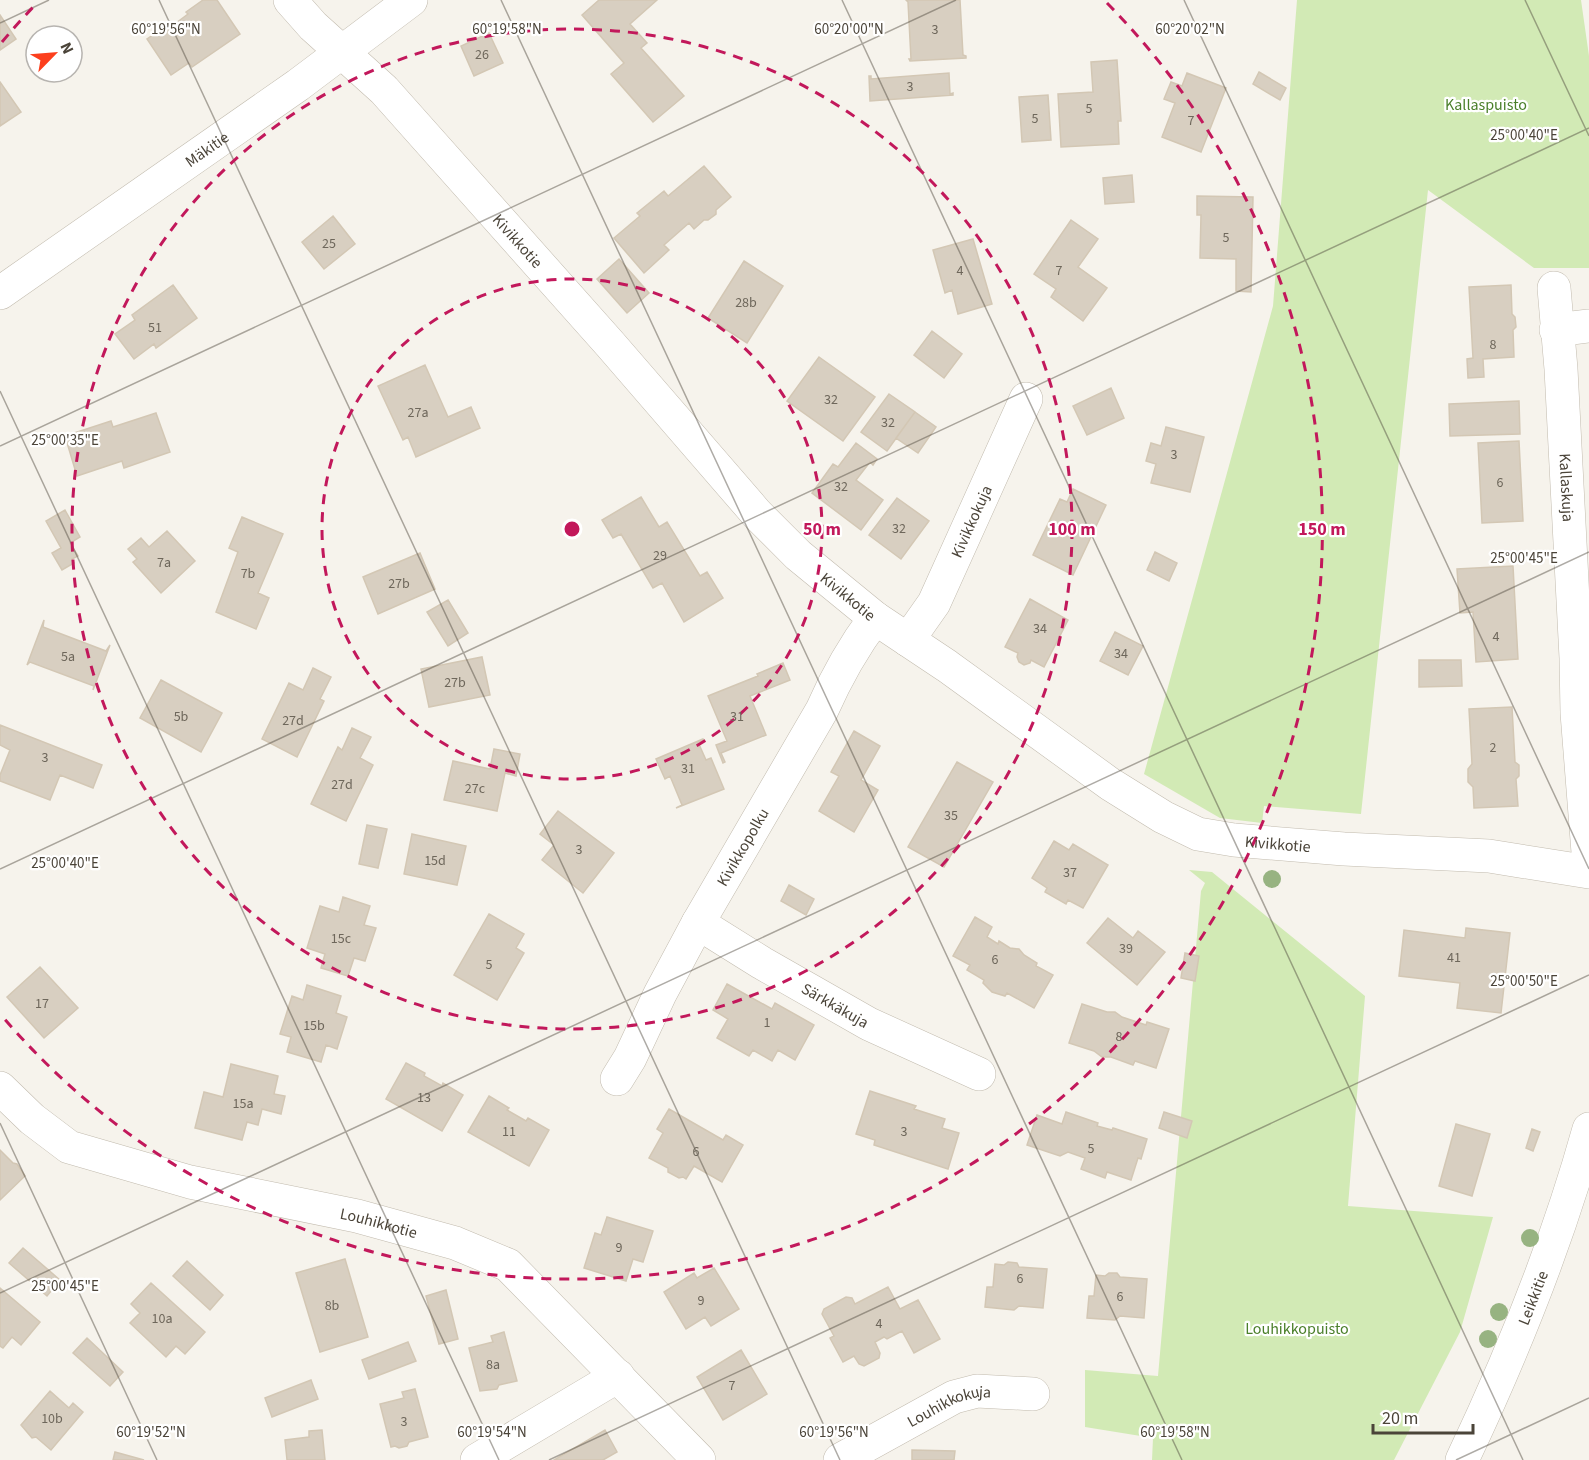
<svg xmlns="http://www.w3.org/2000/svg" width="1589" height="1460" viewBox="0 0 1589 1460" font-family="'Source Sans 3',sans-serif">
<rect width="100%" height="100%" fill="#f6f3ec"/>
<!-- green -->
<path fill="#d2eab5" d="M1297 0H1581L1589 56V268H1534L1428 190 1361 814 1264 806 1262 823 1220 818 1144 774 1273 306Z
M1189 870 1212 872 1365 996 1348 1206 1493 1217 1460 1332 1394 1460H1152L1153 1438 1085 1427V1370L1158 1376 1201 891 1205 883Z"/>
<!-- building -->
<path fill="#d8cfc1" stroke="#d3c7b4" stroke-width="1.5" d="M203 0H217L240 34 192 67 189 63 171 75 147 39 166 26 168 29 188 14 186 12Z
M599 0H657L630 24 647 43 641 48 684 96 653 122 611 74 624 63 582 15Z
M906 0H960L963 55 966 56V58L910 61 909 59H911L908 2Z
M0 15 16 39 0 50Z
M489 33 503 63 474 76 461 46Z
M1117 60 1121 121H1118L1119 144 1061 147 1058 94 1093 92 1091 62Z
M1259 72 1286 88 1280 100 1253 84Z
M949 73 950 94 953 93V95L870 101 869 76H871V79Z
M1187 73 1226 88 1201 152 1162 137 1175 103 1164 99 1171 82 1182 86Z
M0 82 21 112 0 126Z
M1048 95 1051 140 1022 142 1019 97Z
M704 166 731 197 716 210V214L708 220H704L694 229 689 223 664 245 669 250 644 273 614 238 640 216 637 213 664 191 668 196Z
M1132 175 1134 202 1105 204 1103 178Z
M1197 196 1253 197 1251 292 1236 291V259L1200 258 1201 215H1197Z
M333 216 355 244 324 269 302 242Z
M1071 220 1098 239 1078 267 1107 288 1083 321 1051 297 1056 289 1034 274Z
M973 239 992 304 958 314 952 290 945 293 933 250Z
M619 259 649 293 627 313 597 279Z
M744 261 783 286 747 343 708 318Z
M173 285 197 318 156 348 154 344 134 359 115 334 135 320 132 315Z
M1511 285 1512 314 1515 317 1516 327 1513 330 1514 357 1483 359 1484 377 1468 378 1467 359 1473 358 1469 287Z
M932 331 962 354 944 378 914 355Z
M819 357 875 397 843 441 787 401Z
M425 365 448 417 471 407 480 428 416 457 408 437 403 440 378 386Z
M1111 388 1124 418 1087 435 1073 406Z
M889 394 915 412 887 451 861 432Z
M1519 401 1520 434 1450 436 1449 404Z
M915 412 936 427 918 453 896 438Z
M156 413 170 452 124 468 122 461 77 476 65 436 111 421 113 427Z
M1166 427 1204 437 1190 492 1151 483 1156 464 1146 461 1151 443 1161 446Z
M1519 441 1523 521 1482 523 1478 443Z
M856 443 877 459 873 465 870 462 856 480 883 500 861 530 812 493 833 464 838 467Z
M1073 489 1106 505 1073 575 1033 555 1060 499 1067 502Z
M641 497 659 527 667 522 700 576 707 572 723 598 684 622 662 583 653 588 621 534 613 538 602 520Z
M897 498 929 521 901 559 869 535Z
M65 510 80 537 70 543 78 556 72 559 74 563 62 570 52 553 61 548 46 521Z
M242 517 283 534 258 593 269 598 256 629 216 612 238 552 229 548Z
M167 531 195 561 161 593 133 562 137 559 128 549 141 538 149 547Z
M1155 552 1177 563 1169 581 1147 570Z
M420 553 435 589 378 614 363 577Z
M1513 566 1518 659 1476 662 1473 612 1460 613 1457 569Z
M1030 599 1068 620 1044 667 1031 660 1030 663 1024 665 1019 662 1017 657 1018 653 1005 647Z
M448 600 468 633 448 646 427 612Z
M44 620 43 627 106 651 110 645 93 690 94 686 30 662 27 665Z
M1115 632 1143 646 1128 675 1100 661Z
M482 657 490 695 429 707 421 669Z
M1419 660H1461L1462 686 1419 687Z
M783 663 790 680 750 696 766 735 721 753 725 762 723 763 716 745 727 741 708 696 758 676 757 674Z
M313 668 331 677 320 699 324 701 297 757 262 739 289 683 303 690Z
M161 680 222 713 201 752 140 718Z
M1512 707 1515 762 1519 765V776L1516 779 1518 806 1474 808 1473 787 1468 782V769L1472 764 1469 709Z
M0 725 102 765 93 788 60 775 50 800 0 781V775L10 750 0 745Z
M352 728 371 737 360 758 373 765 346 821 311 804 338 747 342 750Z
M854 731 880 746 861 780 878 790 854 832 819 811 839 776 831 772Z
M703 739 704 740 698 742 706 760 711 758 724 789 676 808 682 805 670 776 665 779 656 759Z
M494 749 520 754 516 776 505 773 497 811 444 800 453 761 490 769Z
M957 762 993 782 944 867 908 847Z
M558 811 614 853 583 893 542 860 554 845 540 834Z
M367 825 387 829 378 868 359 864Z
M412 834 466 846 457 885 404 874Z
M1054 841 1069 850 1073 844 1108 865 1083 908 1068 900 1066 904 1045 892 1047 888 1032 878Z
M789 885 814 899 806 915 781 901Z
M343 897 370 906 364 925 376 928 365 961 354 958 348 976 321 968 325 954 307 948 320 906 339 912Z
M489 914 524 934 516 948 524 953 497 1000 454 975Z
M975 917 992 927 987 937 998 944 999 941 1010 948 1019 949 1024 955 1037 963 1036 966 1053 975 1034 1008 1007 993 1005 996 992 992 983 983 984 980 967 970 970 965 953 956Z
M1108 918 1133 938 1138 931 1165 952 1137 985 1087 943Z
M1466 928 1510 933 1501 1013 1457 1008 1460 983 1399 976 1404 930 1465 938Z
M1185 953 1199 956 1195 981 1181 978Z
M40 967 78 1008 44 1038 7 997Z
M727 984 772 1009 775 1003 814 1025 795 1060 778 1050 772 1061 753 1050 749 1056 717 1038 728 1019 713 1010Z
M307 985 341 996 336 1013 347 1017 337 1049 326 1045 321 1062 287 1052 291 1037 280 1034 292 996 303 1000Z
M1082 1004 1107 1012H1115L1122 1017 1146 1025 1147 1022 1169 1029 1156 1068 1135 1061 1133 1065 1111 1057H1102L1094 1051 1069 1043Z
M406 1063 425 1073 424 1076 442 1086 443 1083 463 1095 442 1131 386 1099Z
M231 1064 278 1076 274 1094 285 1096 281 1114 262 1109 258 1125 247 1122 242 1140 195 1128 204 1092 223 1097Z
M870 1091 916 1106 914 1109 945 1119 942 1128 959 1133 948 1169 874 1145 875 1140 856 1134Z
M489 1096 509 1108 507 1110 526 1121 528 1118 549 1130 529 1166 468 1132Z
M669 1109 723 1140 726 1135 743 1145 722 1182 694 1166 686 1179 683 1177 679 1178 668 1172V1168L649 1158 663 1133 657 1129Z
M1066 1112 1098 1123 1097 1126 1112 1130 1113 1128 1147 1139 1141 1159 1138 1158 1131 1180 1107 1172 1105 1178 1081 1169 1085 1158 1068 1152 1060 1156 1027 1145 1037 1115 1062 1124Z
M1164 1112 1192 1121 1187 1138 1159 1128Z
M1456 1124 1490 1134 1472 1196 1439 1186Z
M1532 1129 1540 1132 1533 1151 1526 1148Z
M0 1150 13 1163 17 1164 25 1176 0 1200Z
M607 1217 653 1231 643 1262 633 1259 626 1281 584 1268 595 1233 601 1235Z
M23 1248 60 1280 47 1296 9 1263Z
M345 1259 368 1337 320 1352 296 1273Z
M187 1261 223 1295 210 1310 173 1276Z
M1008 1262 1017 1263 1019 1267 1047 1269 1043 1308 1019 1306 1014 1310 985 1307 987 1287H993L995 1264 1004 1265Z
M714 1268 739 1309 711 1326 705 1317 686 1329 664 1292 694 1273 697 1278Z
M1109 1273H1117L1120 1277 1147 1279 1144 1318 1120 1316 1115 1320 1087 1318 1089 1296H1094L1096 1275 1105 1276Z
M151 1283 205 1332 185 1354 176 1346 166 1357 130 1323 140 1313 131 1304Z
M888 1287 900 1309 918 1300 940 1339 914 1353 902 1331 887 1339 884 1337 875 1342 880 1353 879 1358 864 1366 859 1364 854 1356 843 1362 830 1338 834 1336 822 1314 824 1309 846 1297 852 1298 855 1304Z
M0 1288 40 1322 21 1345 12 1337 3 1348 0 1346Z
M446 1290 458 1339 439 1344 426 1296Z
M504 1332 517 1381 499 1385 497 1389 480 1391 469 1348 493 1342 491 1336Z
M87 1338 123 1372 110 1386 73 1353Z
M408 1342 416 1361 369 1379 362 1360Z
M741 1350 767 1394 723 1420 697 1377Z
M311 1380 318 1399 272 1417 265 1398Z
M415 1389 428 1437 409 1442 407 1446 399 1448 395 1446 391 1447 380 1404 404 1398 402 1392Z
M50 1391 69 1408 73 1403 83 1412 51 1450 36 1437 32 1438 21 1425Z
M322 1430 325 1460H287L285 1440 309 1437V1431Z
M605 1430 617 1452 603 1460H554Z
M912 1450 955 1451 954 1460H912Z
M115 1452 144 1460H113Z"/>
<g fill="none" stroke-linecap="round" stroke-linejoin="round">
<!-- minor casing -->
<g stroke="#c2bbae" stroke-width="34">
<g id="minor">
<path id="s1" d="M290 0 313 26 384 90 610 344 757 514 798 555 875 618 947 666 1110 784 1163 817 1198 834 1234 840 1344 849 1489 856 1589 872"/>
<path id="s2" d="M1554 288 1561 369 1576 658 1577 713 1589 865"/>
<path id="s3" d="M0 293 298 85 411 0"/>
<path d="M1556 330 1589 326"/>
<path id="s4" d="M908 640 934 603 1026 399"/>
<path id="s5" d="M698 923 762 963 869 1024 979 1074"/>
<path id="s6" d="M617 1079 630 1058 660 994 698 923 822 710C836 678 854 646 875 618"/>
<path id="s7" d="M0 1088 32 1119 69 1147 190 1182 357 1216 455 1243 508 1265 699 1460"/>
<path d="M477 1460 618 1376"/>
<path id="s8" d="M840 1460 954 1397 977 1391 1033 1394"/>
<path id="s9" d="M1462 1460C1513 1353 1557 1244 1589 1129"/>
</g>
</g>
<!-- minor -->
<use href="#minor" stroke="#fff" stroke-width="33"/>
</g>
<!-- trees -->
<g fill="#97b381">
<circle cx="1272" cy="879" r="9"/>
<circle cx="1530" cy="1238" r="9"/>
<circle cx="1499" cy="1312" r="9"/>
<circle cx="1488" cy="1339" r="9"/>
</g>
<!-- ticks -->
<path fill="none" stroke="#4b4439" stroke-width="1.5" stroke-opacity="0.45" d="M159 0 840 1460M501 0 1182 1460M842 0 1523 1460M1184 0 1589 869M1525 0 1589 136M0 23 49 0M0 391 499 1460M0 446 956 0M0 869 1589 128M0 1123 157 1460M0 1293 1589 552M549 1460 1589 975M1456 1460 1589 1398"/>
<!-- distance rings -->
<g fill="none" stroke="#c2185b" stroke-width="3" stroke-dasharray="10 8">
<circle cx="572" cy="529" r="250"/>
<circle cx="572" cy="529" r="500"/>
<path d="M2 42A750 750 0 0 1 37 3M1107 3A750 750 0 1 1 2 1016"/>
</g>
<g text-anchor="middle" stroke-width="4.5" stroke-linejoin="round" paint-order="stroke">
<!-- number labels -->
<g font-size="14" fill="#6e675b">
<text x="935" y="34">3</text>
<text x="482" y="59">26</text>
<text x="910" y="91">3</text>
<text x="1089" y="113">5</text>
<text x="1035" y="123">5</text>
<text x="1191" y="125">7</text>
<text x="1226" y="242">5</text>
<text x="329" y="248">25</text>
<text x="960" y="275">4</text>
<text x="1059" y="275">7</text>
<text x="746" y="307">28b</text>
<text x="155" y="332">51</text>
<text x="1493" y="349">8</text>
<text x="831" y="404">32</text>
<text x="418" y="417">27a</text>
<text x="888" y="427">32</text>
<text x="1174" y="459">3</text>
<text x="1500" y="487">6</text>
<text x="841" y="491">32</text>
<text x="899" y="533">32</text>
<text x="660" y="560">29</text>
<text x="164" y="567">7a</text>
<text x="248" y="578">7b</text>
<text x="399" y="588">27b</text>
<text x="1040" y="633">34</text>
<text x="1496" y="641">4</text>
<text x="1121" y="658">34</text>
<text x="68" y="661">5a</text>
<text x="455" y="687">27b</text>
<text x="181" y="721">5b</text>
<text x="737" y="721">31</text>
<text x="293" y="725">27d</text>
<text x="1493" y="752">2</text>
<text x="45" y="762">3</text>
<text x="688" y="773">31</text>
<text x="342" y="789">27d</text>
<text x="475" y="793">27c</text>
<text x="951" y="820">35</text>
<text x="579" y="854">3</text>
<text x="435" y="865">15d</text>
<text x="1070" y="877">37</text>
<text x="341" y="943">15c</text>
<text x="1126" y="953">39</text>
<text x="1454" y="962">41</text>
<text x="995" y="964">6</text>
<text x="489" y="969">5</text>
<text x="42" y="1008">17</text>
<text x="767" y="1027">1</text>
<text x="314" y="1030">15b</text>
<text x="1119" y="1041">8</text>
<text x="424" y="1102">13</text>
<text x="243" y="1108">15a</text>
<text x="509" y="1136">11</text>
<text x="904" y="1136">3</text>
<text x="1091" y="1153">5</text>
<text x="696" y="1156">6</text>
<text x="619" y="1252">9</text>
<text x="1020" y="1283">6</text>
<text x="1120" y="1301">6</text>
<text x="701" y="1305">9</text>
<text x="332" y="1310">8b</text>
<text x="162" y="1323">10a</text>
<text x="879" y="1328">4</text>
<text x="493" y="1369">8a</text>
<text x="732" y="1390">7</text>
<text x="52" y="1423">10b</text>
<text x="404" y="1426">3</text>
</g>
<!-- park labels -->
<g font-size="16" fill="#4a7f2a" stroke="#fff">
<text x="1486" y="110">Kallaspuisto</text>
<text x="1297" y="1334">Louhikkopuisto</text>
</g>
<!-- street labels -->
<g font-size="16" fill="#4b4439" stroke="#fff">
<text dy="6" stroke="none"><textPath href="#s3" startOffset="252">Mäkitie</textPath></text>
<text dy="6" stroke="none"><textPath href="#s1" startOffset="332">Kivikkotie</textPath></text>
<text dy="6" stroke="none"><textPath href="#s2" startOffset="200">Kallaskuja</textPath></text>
<text dy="6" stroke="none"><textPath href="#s4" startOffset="135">Kivikkokuja</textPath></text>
<text dy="6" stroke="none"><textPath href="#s1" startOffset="818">Kivikkotie</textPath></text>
<text dy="6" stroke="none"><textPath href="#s1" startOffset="1322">Kivikkotie</textPath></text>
<text dy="6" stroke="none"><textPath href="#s6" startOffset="264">Kivikkopolku</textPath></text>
<text dy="6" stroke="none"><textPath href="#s5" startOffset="160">Särkkäkuja</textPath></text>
<text dy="6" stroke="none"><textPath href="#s7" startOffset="410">Louhikkotie</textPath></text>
<text dy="6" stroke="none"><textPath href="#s9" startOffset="177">Leikkitie</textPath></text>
<text dy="6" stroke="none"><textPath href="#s8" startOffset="123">Louhikkokuja</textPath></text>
</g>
</g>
<g font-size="15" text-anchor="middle" fill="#4b4439" stroke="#fff" stroke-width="4.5" stroke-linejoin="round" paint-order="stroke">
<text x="166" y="34">60°19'56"N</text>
<text x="507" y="34">60°19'58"N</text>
<text x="849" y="34">60°20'00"N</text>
<text x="1190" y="34">60°20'02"N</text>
<text x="1524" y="140">25°00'40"E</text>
<text x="65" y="445">25°00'35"E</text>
<text x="1524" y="563">25°00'45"E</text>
<text x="65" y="868">25°00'40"E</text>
<text x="1524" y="986">25°00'50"E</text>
<text x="65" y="1291">25°00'45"E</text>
<text x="151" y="1437">60°19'52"N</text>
<text x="492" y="1437">60°19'54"N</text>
<text x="834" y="1437">60°19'56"N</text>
<text x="1175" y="1437">60°19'58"N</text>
</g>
<circle cx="572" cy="529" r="9" fill="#c2185b" stroke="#fff" stroke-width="3"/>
<g font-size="18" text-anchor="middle" font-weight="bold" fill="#c2185b" stroke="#fff" stroke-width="4.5" stroke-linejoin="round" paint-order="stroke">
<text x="822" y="535">50 m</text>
<text x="1072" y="535">100 m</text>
<text x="1322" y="535">150 m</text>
</g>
<!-- north arrow -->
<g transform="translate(54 54) rotate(65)"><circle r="28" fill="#ffffff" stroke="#b7b4b0" stroke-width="1.5"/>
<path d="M0-4.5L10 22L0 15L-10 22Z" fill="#fc3f1d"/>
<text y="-9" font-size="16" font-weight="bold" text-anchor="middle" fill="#4b4439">N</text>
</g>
<!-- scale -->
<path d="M1373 1424v9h100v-9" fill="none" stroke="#4b4439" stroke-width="3"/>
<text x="1382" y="1424" font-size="18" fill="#4b4439" stroke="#ffffff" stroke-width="4.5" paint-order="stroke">20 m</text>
</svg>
